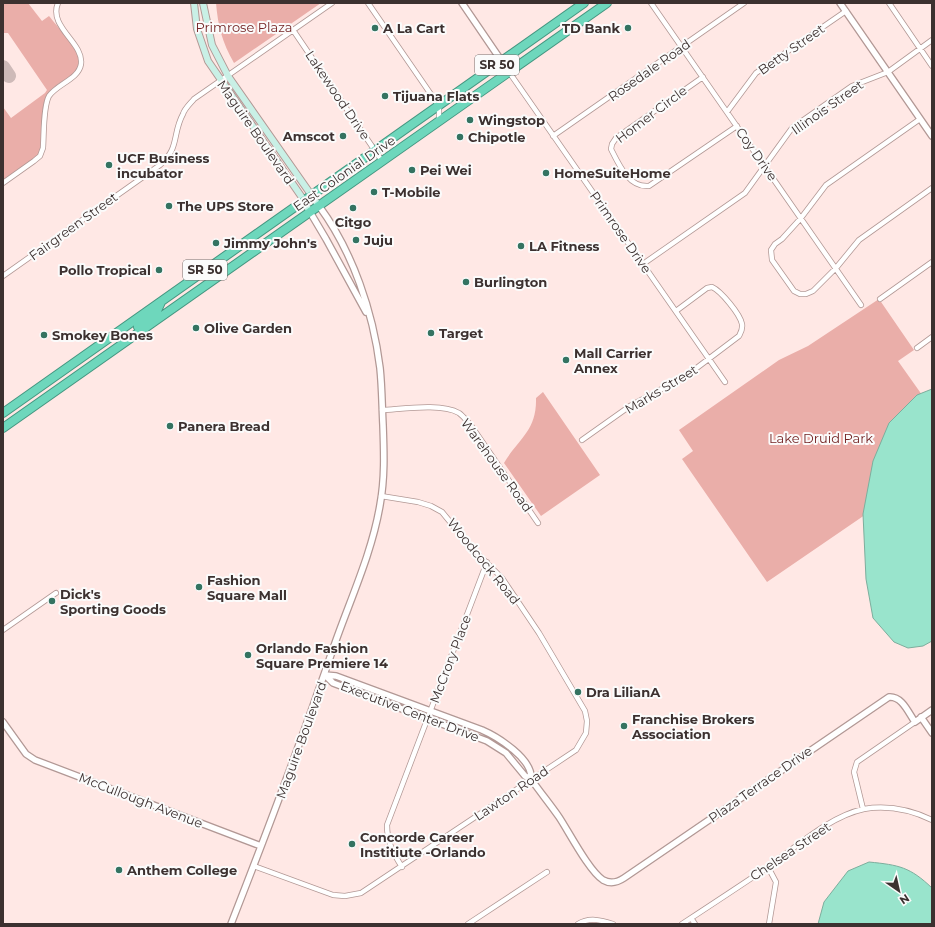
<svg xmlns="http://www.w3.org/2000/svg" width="935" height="927" viewBox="0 0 935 927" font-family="Montserrat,sans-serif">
<rect width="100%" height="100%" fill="#ffe8e5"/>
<!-- green -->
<path fill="#eaaea9" d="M3 3H28L42 21 49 16C56 25 78 49 79 59 80 77 59 80 50 91 35 108 49 142 38 157 31 165 12 175 3 182V107L11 118 45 93 47 90 8 33H3Z
M216 3H321L234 63C222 42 218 26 216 3Z
M879 299 914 350 898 361 932 409V469L767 582 682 459 693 451 679 430 779 360 808 346Z
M543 392 600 475 541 516 504 463C518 439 537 431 536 398Z"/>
<!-- water -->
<path fill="#99e4cc" stroke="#7dae9d" d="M932 389V641L923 646 908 648 894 642 873 618 866 579 863 514 873 461 889 423 917 395Z
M869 862C899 865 910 867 932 888V924H818L824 902 848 871Z"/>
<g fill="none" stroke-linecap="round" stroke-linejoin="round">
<!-- taxiway -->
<path stroke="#cebab8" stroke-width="14" d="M3 67 9 76"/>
<!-- minor casing -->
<g stroke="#b29895" stroke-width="6">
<path id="minor" d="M368 3 439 106V121
M651 3 861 305
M889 3 932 66
M293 30 382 161
M509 72 725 382
M703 77 616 138 612 144 611 149C619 165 629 188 649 186L737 126
M727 112 756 73 846 11
M920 119 826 185 801 218 782 239 775 244 771 250 772 260 794 291 800 294H806L813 291 836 268 859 240 932 188
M553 136 744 3
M3 183 34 161 40 156 43 148C44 135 43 107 49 96 57 84 79 79 81 64 84 43 48 27 58 3
M643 264 745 193 792 128 852 86 888 72 932 40
M3 276 160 165C180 148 172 134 183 114 185 108 191 103 194 99L332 3
M880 299 932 262
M917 348 932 337
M382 410C403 409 441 403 459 413 463 416 467 421 470 424L538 523
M582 440 630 406 686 376 739 336C741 332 743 329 742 324 740 314 721 291 712 287L707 288 676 311
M3 630 56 593
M863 809 854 772 857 762 915 722
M254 866 333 895 345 896 361 893 576 750 586 733 587 721 585 711 539 633 502 578 469 545 442 512 431 506 418 502 381 496
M402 867C393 853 387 842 387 825L487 562
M768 867 776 882 769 924
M691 918 695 924
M468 924 547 872
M578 924C589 917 601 920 613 924
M682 924C711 905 740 886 768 867 796 847 830 816 864 809 888 805 911 810 932 820"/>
</g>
<!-- tertiary casing -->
<g stroke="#b29895" stroke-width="8">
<path id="tertiary" d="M462 3 509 72
M840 3 932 136
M310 212 326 239 366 312
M325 675 336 676 482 730C498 737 533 759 531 779 540 792 550 804 559 817 569 832 589 871 603 880 610 884 618 882 624 878L889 697C902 696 908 712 915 722L932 710
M325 675 333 683 487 741 506 753 525 776 531 779
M921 717 932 733
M3 722 26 754 35 760 261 846
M231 924C267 832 302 739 334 646 350 600 372 553 380 505 385 478 384 452 383 425 382 406 382 387 380 368 373 312 353 252 319 206"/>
</g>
<!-- secondary casing -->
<g stroke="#b29895" stroke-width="8">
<path id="secondary" d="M194 3 197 29 208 61 301 196 310 212
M203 3 212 45 228 76 319 206"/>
</g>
<!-- trunk casing -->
<g stroke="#459680" stroke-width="10">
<path id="trunk" d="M138 327 156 313 161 302
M3 413 584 3
M3 428 607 3"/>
</g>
<!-- minor -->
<use href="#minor" stroke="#fff" stroke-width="4.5"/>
<!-- tertiary -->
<use href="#tertiary" stroke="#fff" stroke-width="5.5"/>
<!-- secondary -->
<use href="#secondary" stroke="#c9f0e6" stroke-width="6"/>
<!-- trunk -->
<use href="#trunk" stroke="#6ed7bc" stroke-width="8"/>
</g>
<!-- markers -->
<g fill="#347361" stroke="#fbfbfb" stroke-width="1.5">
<circle cx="375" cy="28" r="4"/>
<circle cx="628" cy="28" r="4"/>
<circle cx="385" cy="96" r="4"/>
<circle cx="470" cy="120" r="4"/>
<circle cx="343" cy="136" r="4"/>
<circle cx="460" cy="137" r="4"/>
<circle cx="109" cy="165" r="4"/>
<circle cx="412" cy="170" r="4"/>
<circle cx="546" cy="173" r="4"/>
<circle cx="374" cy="192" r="4"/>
<circle cx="169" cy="206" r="4"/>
<circle cx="353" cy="208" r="4"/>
<circle cx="356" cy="240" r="4"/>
<circle cx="216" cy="243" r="4"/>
<circle cx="521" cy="246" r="4"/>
<circle cx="159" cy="270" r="4"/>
<circle cx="466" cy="282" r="4"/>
<circle cx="196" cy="328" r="4"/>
<circle cx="431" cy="333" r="4"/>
<circle cx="44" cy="335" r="4"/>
<circle cx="566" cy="360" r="4"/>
<circle cx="170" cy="426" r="4"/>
<circle cx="199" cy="587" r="4"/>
<circle cx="52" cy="601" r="4"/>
<circle cx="248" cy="655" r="4"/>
<circle cx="578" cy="692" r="4"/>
<circle cx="624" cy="726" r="4"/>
<circle cx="352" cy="844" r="4"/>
<circle cx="119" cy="870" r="4"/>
</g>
<g text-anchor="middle" stroke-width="4" stroke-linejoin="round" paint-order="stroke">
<!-- shield labels -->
<g fill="#fbfbfb" stroke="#756e6d" stroke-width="1">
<rect x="475" y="55" width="44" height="20" rx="3"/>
<rect x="183" y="260" width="44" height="20" rx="3"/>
</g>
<g font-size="12" font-weight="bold" fill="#3c3130">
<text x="497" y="69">SR 50</text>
<text x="205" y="274">SR 50</text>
</g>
<!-- park labels -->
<g font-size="13" fill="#732323" stroke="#fbfbfb">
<text x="244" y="32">Primrose Plaza</text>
<text x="821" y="443">Lake Druid Park</text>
</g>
<!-- poi labels -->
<g font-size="13" font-weight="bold" fill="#3c3130" stroke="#fbfbfb" text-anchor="start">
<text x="383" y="33">A La Cart</text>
<text x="620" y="33" text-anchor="end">TD Bank</text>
<text x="393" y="101">Tijuana Flats</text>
<text x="478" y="125">Wingstop</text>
<text x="335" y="141" text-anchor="end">Amscot</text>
<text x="468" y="142">Chipotle</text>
<text x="117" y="163">UCF Business<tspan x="117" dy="15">incubator</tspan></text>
<text x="420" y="175">Pei Wei</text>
<text x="554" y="178">HomeSuiteHome</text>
<text x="382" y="197">T-Mobile</text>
<text x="177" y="211">The UPS Store</text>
<text x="353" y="227" text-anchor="middle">Citgo</text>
<text x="364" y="245">Juju</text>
<text x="224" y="248">Jimmy John's</text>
<text x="529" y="251">LA Fitness</text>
<text x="151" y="275" text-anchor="end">Pollo Tropical</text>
<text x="474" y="287">Burlington</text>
<text x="204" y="333">Olive Garden</text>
<text x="439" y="338">Target</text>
<text x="52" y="340">Smokey Bones</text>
<text x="574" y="358">Mall Carrier<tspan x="574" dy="15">Annex</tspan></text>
<text x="178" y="431">Panera Bread</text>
<text x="207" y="585">Fashion<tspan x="207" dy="15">Square Mall</tspan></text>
<text x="60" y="599">Dick's<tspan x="60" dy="15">Sporting Goods</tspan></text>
<text x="256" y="653">Orlando Fashion<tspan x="256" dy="15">Square Premiere 14</tspan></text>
<text x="586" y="697">Dra LilianA</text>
<text x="632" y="724">Franchise Brokers<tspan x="632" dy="15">Association</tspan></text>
<text x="360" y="842">Concorde Career<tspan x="360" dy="15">Institiute -Orlando</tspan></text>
<text x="127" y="875">Anthem College</text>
</g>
<!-- street labels -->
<g font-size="13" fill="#3c3130" stroke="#fbfbfb">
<text transform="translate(791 49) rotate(-35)" y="5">Betty Street</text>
<text transform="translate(649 70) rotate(-35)" y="5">Rosedale Road</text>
<text transform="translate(338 95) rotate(56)" y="5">Lakewood Drive</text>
<text transform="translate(827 107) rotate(-35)" y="5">Illinois Street</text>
<text transform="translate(651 114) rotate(-37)" y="5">Homer Circle</text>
<text transform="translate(256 132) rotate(55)" y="5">Maguire Boulevard</text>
<text transform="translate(757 154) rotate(55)" y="5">Coy Drive</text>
<text transform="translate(344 173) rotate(-35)" y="5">East Colonial Drive</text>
<text transform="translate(73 226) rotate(-36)" y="5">Fairgreen Street</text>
<text transform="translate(621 232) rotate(55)" y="5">Primrose Drive</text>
<text transform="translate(661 389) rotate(-31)" y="5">Marks Street</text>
<text transform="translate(497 465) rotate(54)" y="5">Warehouse Road</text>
<text transform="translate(484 561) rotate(51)" y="5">Woodcock Road</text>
<text transform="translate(450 659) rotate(-69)" y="5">McCrory Place</text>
<text transform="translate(410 711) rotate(21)" y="5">Executive Center Drive</text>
<text transform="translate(301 740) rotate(-70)" y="5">Maguire Boulevard</text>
<text transform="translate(760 784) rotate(-35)" y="5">Plaza Terrace Drive</text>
<text transform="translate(511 793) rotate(-34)" y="5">Lawton Road</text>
<text transform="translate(141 800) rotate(21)" y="5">McCullough Avenue</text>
<text transform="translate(790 851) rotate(-34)" y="5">Chelsea Street</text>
</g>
</g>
<!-- border -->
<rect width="935" height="927" fill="none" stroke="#3c3130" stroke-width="8"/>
<!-- north arrow -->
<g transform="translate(899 891) rotate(146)" stroke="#fbfbfb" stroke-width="3" paint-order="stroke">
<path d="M0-3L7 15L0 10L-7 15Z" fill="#3c3130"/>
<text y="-6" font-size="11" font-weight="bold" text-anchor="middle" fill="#3c3130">N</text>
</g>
</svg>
